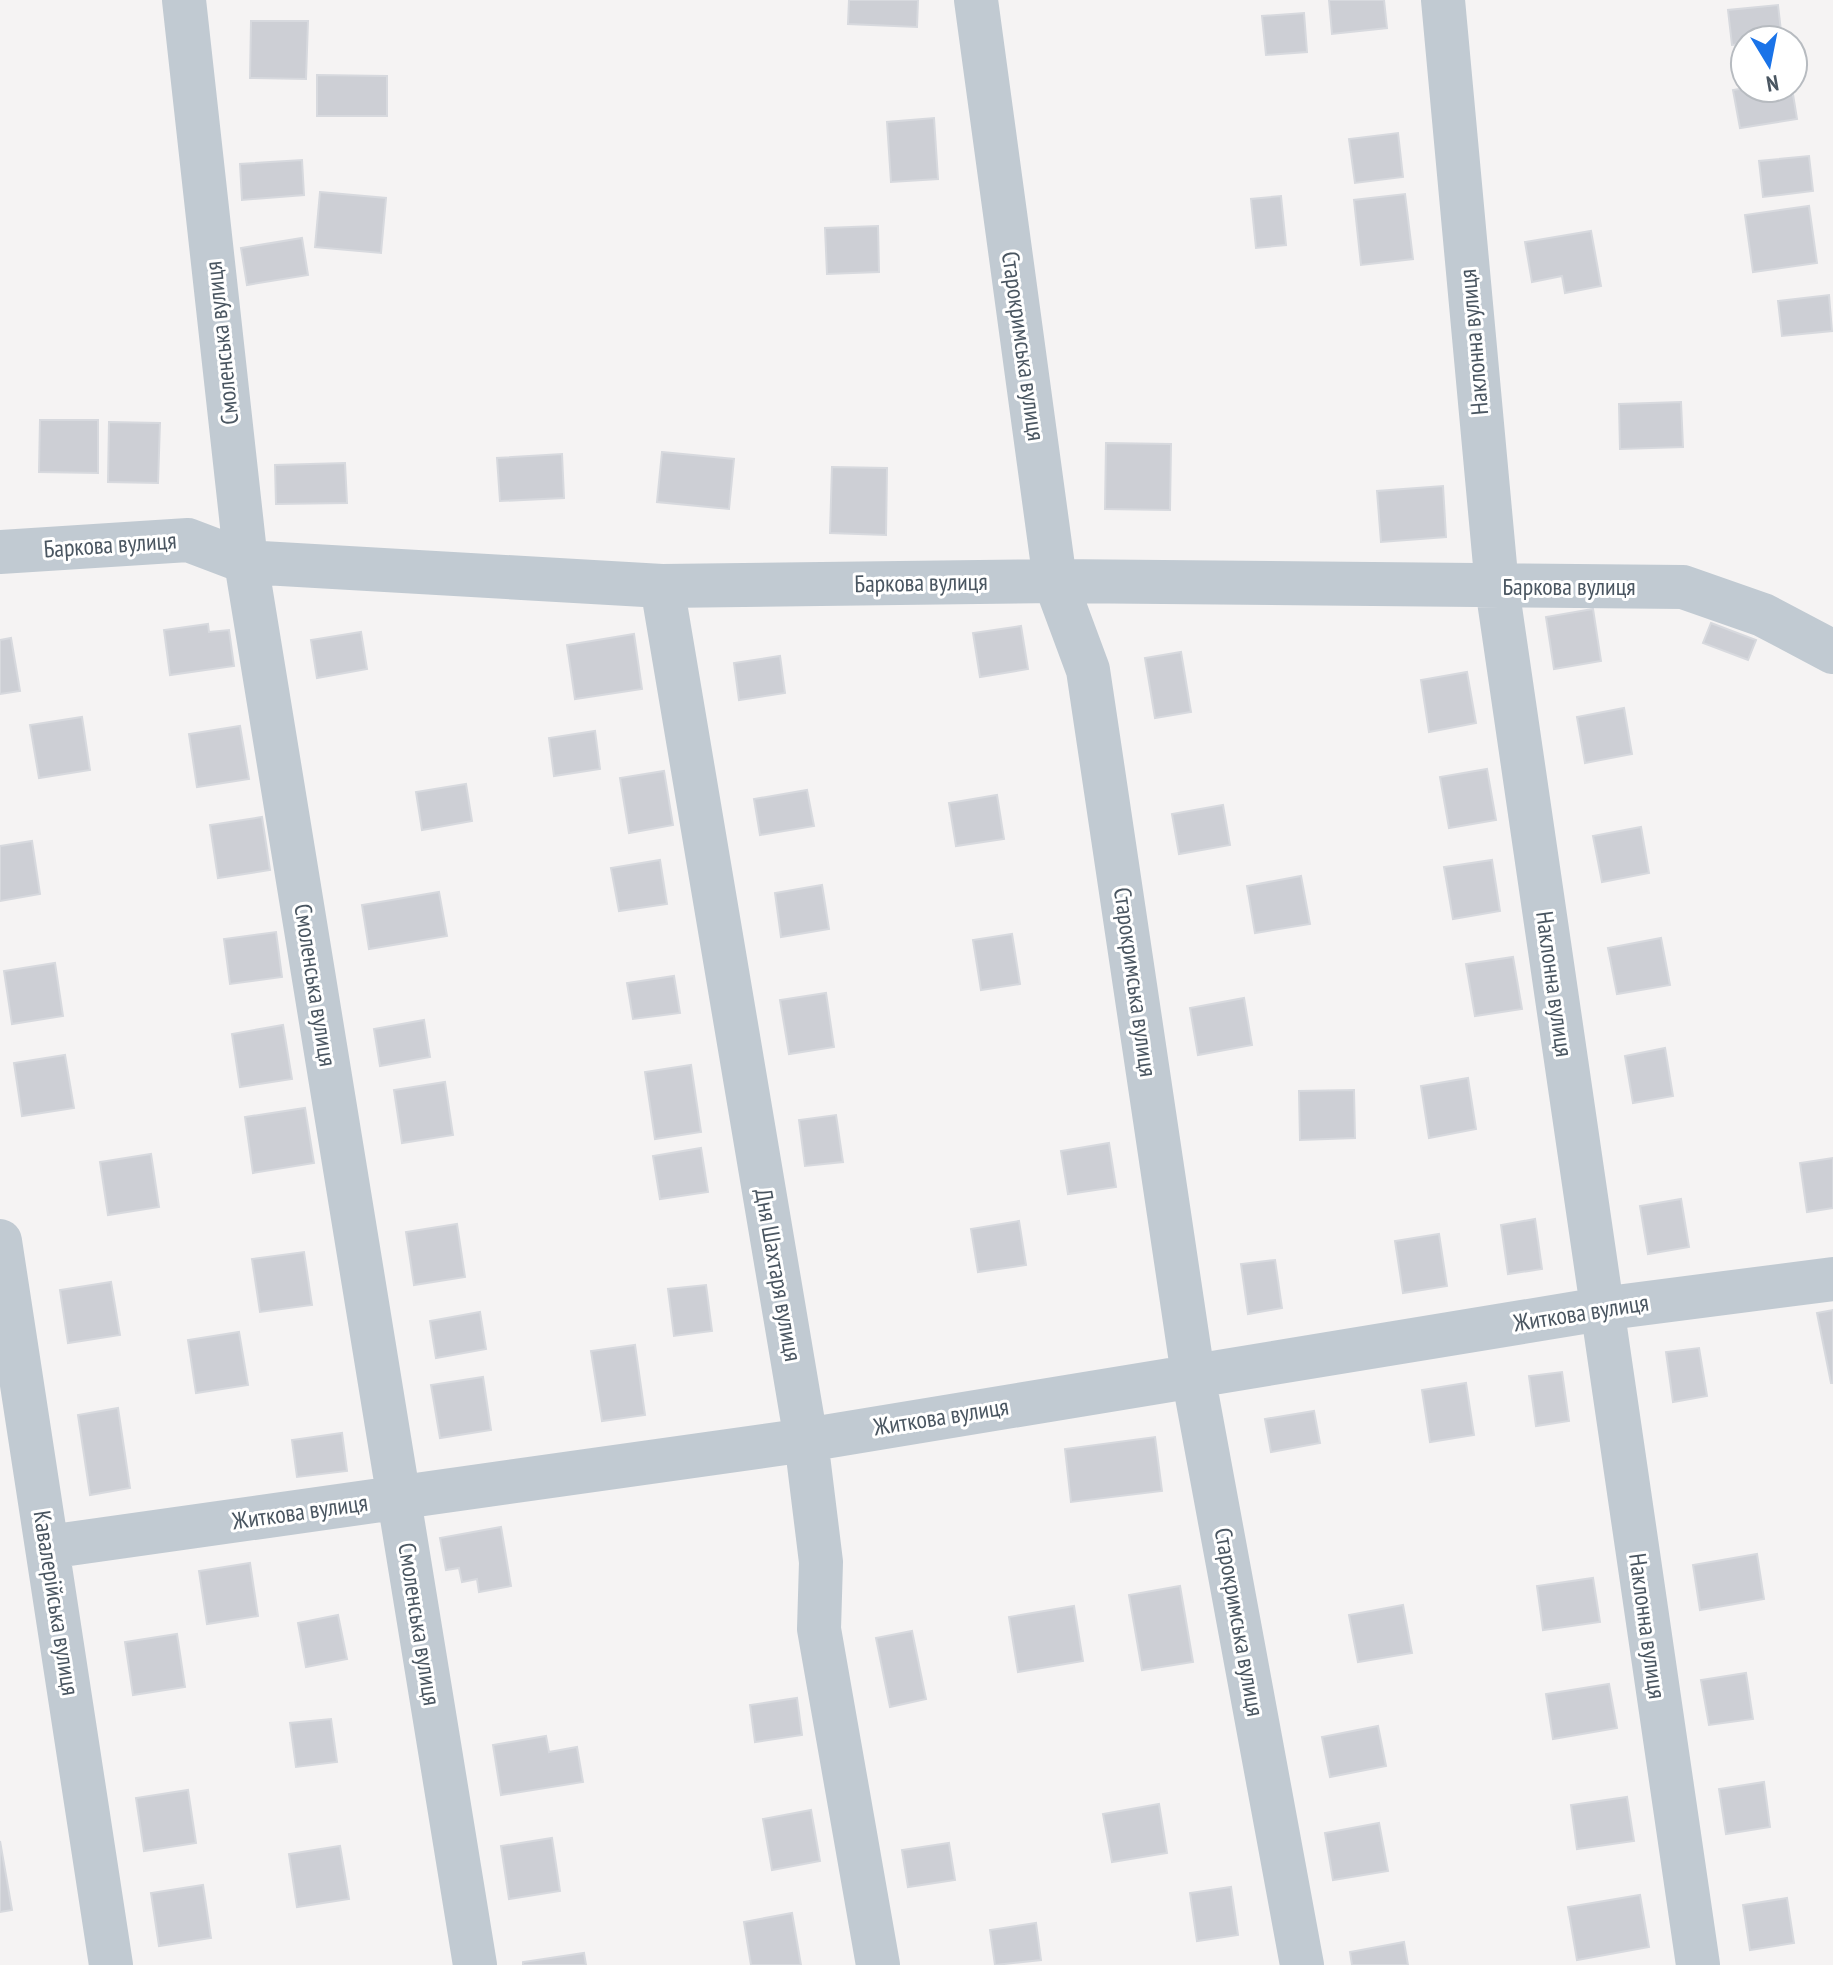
<svg xmlns="http://www.w3.org/2000/svg" width="1833" height="1965" viewBox="0 0 1833 1965" font-family="'PT Sans Narrow',sans-serif">
<rect width="100%" height="100%" fill="#f5f3f3"/>
<!-- building -->
<path fill="#cdcfd5" stroke="#d7d9de" stroke-width="2" d="M849 0H918L917 27 848 24Z
M1329 0H1384L1387 28 1332 34Z
M1778 5 1782 40H1745V44L1732 45 1728 10Z
M1304 13 1307 52 1266 55 1262 16Z
M251 21H308L306 79 250 78Z
M317 75 387 76V116H317Z
M1745 88H1792L1797 119 1740 128 1733 90Z
M934 118 938 179 891 182 887 122Z
M1398 133 1403 177 1355 183 1349 139Z
M1809 156 1813 191 1763 197 1759 161Z
M302 160 304 195 242 200 240 164Z
M320 192 386 198 381 253 315 247Z
M1405 194 1413 259 1361 265 1354 200Z
M1281 196 1286 245 1256 248 1251 199Z
M1809 206 1817 263 1753 272 1745 215Z
M878 226 879 272 827 274 825 228Z
M1591 231 1601 286 1565 293 1562 276 1532 282 1525 242Z
M302 238 308 275 247 285 241 248Z
M1829 295 1832 331 1782 336 1778 301Z
M1681 402 1683 447 1620 449 1619 404Z
M40 420H98V473L39 472Z
M109 422 160 423 158 483 108 482Z
M1106 443 1171 444 1170 510 1105 509Z
M662 452 734 459 729 509 657 502Z
M562 454 564 498 500 501 497 458Z
M345 463 347 503 276 504 275 465Z
M832 467 887 468 886 535 830 533Z
M1443 486 1446 537 1381 542 1377 491Z
M1593 609 1601 661 1554 669 1546 617Z
M1711 623 1756 640 1748 660 1703 643Z
M208 624 209 632 229 630 234 666 170 675 164 630Z
M1021 626 1028 669 980 677 973 633Z
M361 632 367 669 317 678 311 640Z
M634 634 642 689 575 699 567 645Z
M11 638 20 691 0 694V640Z
M1181 652 1191 712 1155 718 1145 658Z
M780 656 785 693 739 700 734 663Z
M1467 672 1476 723 1429 732 1421 680Z
M1624 708 1632 754 1585 763 1577 717Z
M82 717 90 770 39 778 30 725Z
M240 726 249 779 197 787 189 734Z
M595 731 600 769 554 776 549 738Z
M1487 769 1496 820 1449 828 1440 777Z
M664 771 673 825 629 833 620 778Z
M466 784 472 821 422 830 416 792Z
M807 790 814 826 760 835 754 799Z
M997 795 1004 839 956 846 949 803Z
M1223 805 1230 845 1179 854 1172 814Z
M262 817 270 870 218 878 210 825Z
M1641 827 1649 873 1602 882 1593 836Z
M32 841 40 894 0 901V846Z
M660 860 667 904 619 911 611 868Z
M1492 860 1500 911 1453 919 1444 867Z
M1301 876 1310 924 1255 933 1247 886Z
M822 885 829 929 781 937 775 893Z
M439 892 447 936 369 949 362 905Z
M276 932 282 977 230 984 224 939Z
M1012 934 1020 984 981 990 973 940Z
M1661 938 1670 985 1617 994 1608 948Z
M1513 957 1522 1009 1475 1016 1466 964Z
M55 963 63 1016 12 1024 4 971Z
M674 976 680 1013 633 1019 627 983Z
M826 993 834 1047 789 1054 780 1000Z
M1244 998 1252 1045 1198 1055 1190 1008Z
M424 1020 430 1057 380 1066 374 1029Z
M283 1025 292 1079 240 1087 232 1034Z
M1665 1048 1673 1096 1633 1103 1625 1056Z
M65 1055 74 1108 22 1116 14 1063Z
M691 1065 701 1132 655 1139 645 1072Z
M1468 1078 1476 1129 1429 1138 1421 1086Z
M445 1082 453 1135 402 1143 394 1090Z
M1354 1090 1355 1138 1300 1140 1299 1091Z
M305 1108 314 1163 253 1173 245 1117Z
M836 1115 843 1162 805 1166 799 1120Z
M1109 1143 1116 1187 1068 1194 1061 1151Z
M701 1148 708 1192 660 1199 653 1156Z
M151 1154 159 1207 108 1215 100 1162Z
M1833 1158V1208L1807 1212 1800 1163Z
M1681 1199 1689 1247 1648 1254 1640 1206Z
M1535 1219 1542 1269 1508 1274 1501 1225Z
M1019 1221 1026 1265 978 1272 971 1229Z
M457 1224 465 1277 414 1285 406 1232Z
M1439 1234 1447 1286 1403 1293 1395 1241Z
M304 1252 312 1305 260 1312 252 1259Z
M1275 1260 1282 1308 1248 1314 1241 1264Z
M111 1282 120 1335 68 1343 60 1290Z
M706 1285 712 1331 674 1336 668 1289Z
M1833 1310V1383H1831L1817 1313Z
M480 1312 486 1349 436 1358 430 1321Z
M239 1332 248 1385 196 1393 188 1340Z
M635 1345 645 1415 602 1421 591 1351Z
M1699 1348 1707 1396 1673 1402 1666 1352Z
M1562 1372 1569 1421 1536 1426 1529 1376Z
M483 1377 491 1430 440 1438 431 1385Z
M1466 1383 1474 1435 1430 1442 1422 1390Z
M118 1408 130 1488 90 1495 78 1415Z
M1314 1411 1320 1443 1271 1452 1265 1419Z
M342 1433 347 1471 297 1477 292 1440Z
M1155 1437 1162 1491 1071 1502 1065 1449Z
M501 1527 511 1586 479 1592 477 1579 462 1582 459 1568 446 1570 440 1538Z
M1757 1554 1764 1599 1700 1610 1693 1565Z
M250 1563 258 1616 207 1624 199 1571Z
M1593 1578 1600 1622 1543 1630 1537 1586Z
M1180 1586 1193 1662 1142 1670 1129 1595Z
M1403 1605 1412 1653 1358 1662 1349 1615Z
M1074 1606 1083 1661 1018 1672 1009 1617Z
M338 1615 347 1659 306 1667 298 1623Z
M912 1631 926 1699 890 1707 876 1638Z
M177 1634 185 1687 133 1695 125 1642Z
M1746 1673 1753 1719 1709 1725 1701 1680Z
M1609 1684 1617 1728 1553 1739 1546 1694Z
M797 1698 802 1735 755 1742 750 1705Z
M331 1719 337 1762 296 1767 290 1723Z
M1378 1726 1386 1766 1330 1777 1322 1737Z
M546 1736 549 1752 577 1747 583 1782 501 1795 493 1745Z
M1764 1782 1770 1827 1726 1834 1719 1789Z
M188 1790 196 1843 144 1851 136 1798Z
M1627 1797 1634 1841 1577 1849 1571 1805Z
M1159 1804 1167 1853 1112 1862 1103 1814Z
M811 1810 820 1861 772 1870 763 1819Z
M1379 1823 1388 1871 1333 1880 1325 1833Z
M552 1838 560 1891 509 1899 501 1846Z
M0 1841 12 1910 0 1912Z
M949 1843 955 1880 908 1887 902 1850Z
M340 1846 349 1899 297 1907 289 1854Z
M203 1885 211 1938 159 1946 151 1893Z
M1231 1887 1238 1935 1197 1941 1190 1893Z
M1640 1895 1649 1947 1577 1960 1568 1907Z
M1787 1898 1794 1943 1750 1950 1743 1905Z
M792 1913 801 1965H751L744 1922Z
M1036 1923 1041 1960 995 1965 990 1930Z
M1404 1942 1408 1965H1352L1350 1952Z
M584 1953 586 1965H523V1962Z"/>
<g fill="none" stroke-linecap="round" stroke-linejoin="round">
<!-- minor -->
<path stroke="#c1cad2" stroke-width="44" d="M184 0 246 562 475 1965
M976 0 1055 581 1088 670 1193 1375 1302 1965
M1443 0 1497 587 1698 1965
M0 552 188 540 246 562 662 586 1055 581 1683 587 1763 615 1833 652
M662 586 806 1440 821 1562 819 1629 878 1965
M0 1241 111 1965
M48 1547 806 1440 1601 1309 1833 1279"/>
</g>
<g text-anchor="middle" stroke-width="6" stroke-linejoin="round" paint-order="stroke">
<!-- street labels -->
<g font-size="24" fill="#4a5661" stroke="#fff">
<text transform="translate(1474 342) rotate(-95)" y="8">Наклонна вулиця</text>
<text transform="translate(222 343) rotate(-96)" y="8">Смоленська вулиця</text>
<text transform="translate(1023 346) rotate(82)" y="8">Старокримська вулиця</text>
<text transform="translate(110 545) rotate(-4)" y="8">Баркова вулиця</text>
<text transform="translate(921 583) rotate(-1)" y="8">Баркова вулиця</text>
<text x="1569" y="595">Баркова вулиця</text>
<text transform="translate(1135 982) rotate(82)" y="8">Старокримська вулиця</text>
<text transform="translate(1554 984) rotate(82)" y="8">Наклонна вулиця</text>
<text transform="translate(315 985) rotate(81)" y="8">Смоленська вулиця</text>
<text transform="translate(778 1275) rotate(80)" y="8">Дня Шахтаря вулиця</text>
<text transform="translate(1581 1313) rotate(-9)" y="8">Житкова вулиця</text>
<text transform="translate(941 1417) rotate(-9)" y="8">Житкова вулиця</text>
<text transform="translate(300 1512) rotate(-8)" y="8">Житкова вулиця</text>
<text transform="translate(56 1603) rotate(81)" y="8">Кавалерійська вулиця</text>
<text transform="translate(1239 1622) rotate(80)" y="8">Старокримська вулиця</text>
<text transform="translate(419 1624) rotate(81)" y="8">Смоленська вулиця</text>
<text transform="translate(1647 1626) rotate(82)" y="8">Наклонна вулиця</text>
</g>
</g>
<!-- north arrow -->
<g transform="translate(1769 64) rotate(170)"><circle r="38" fill="#ffffff" stroke="#b7bbc0" stroke-width="2"/>
<path d="M0-6L14 30L0 20L-14 30Z" fill="#1a73e8"/>
<text y="-12" font-size="22" font-weight="bold" text-anchor="middle" fill="#4a5661">N</text>
</g>
</svg>
